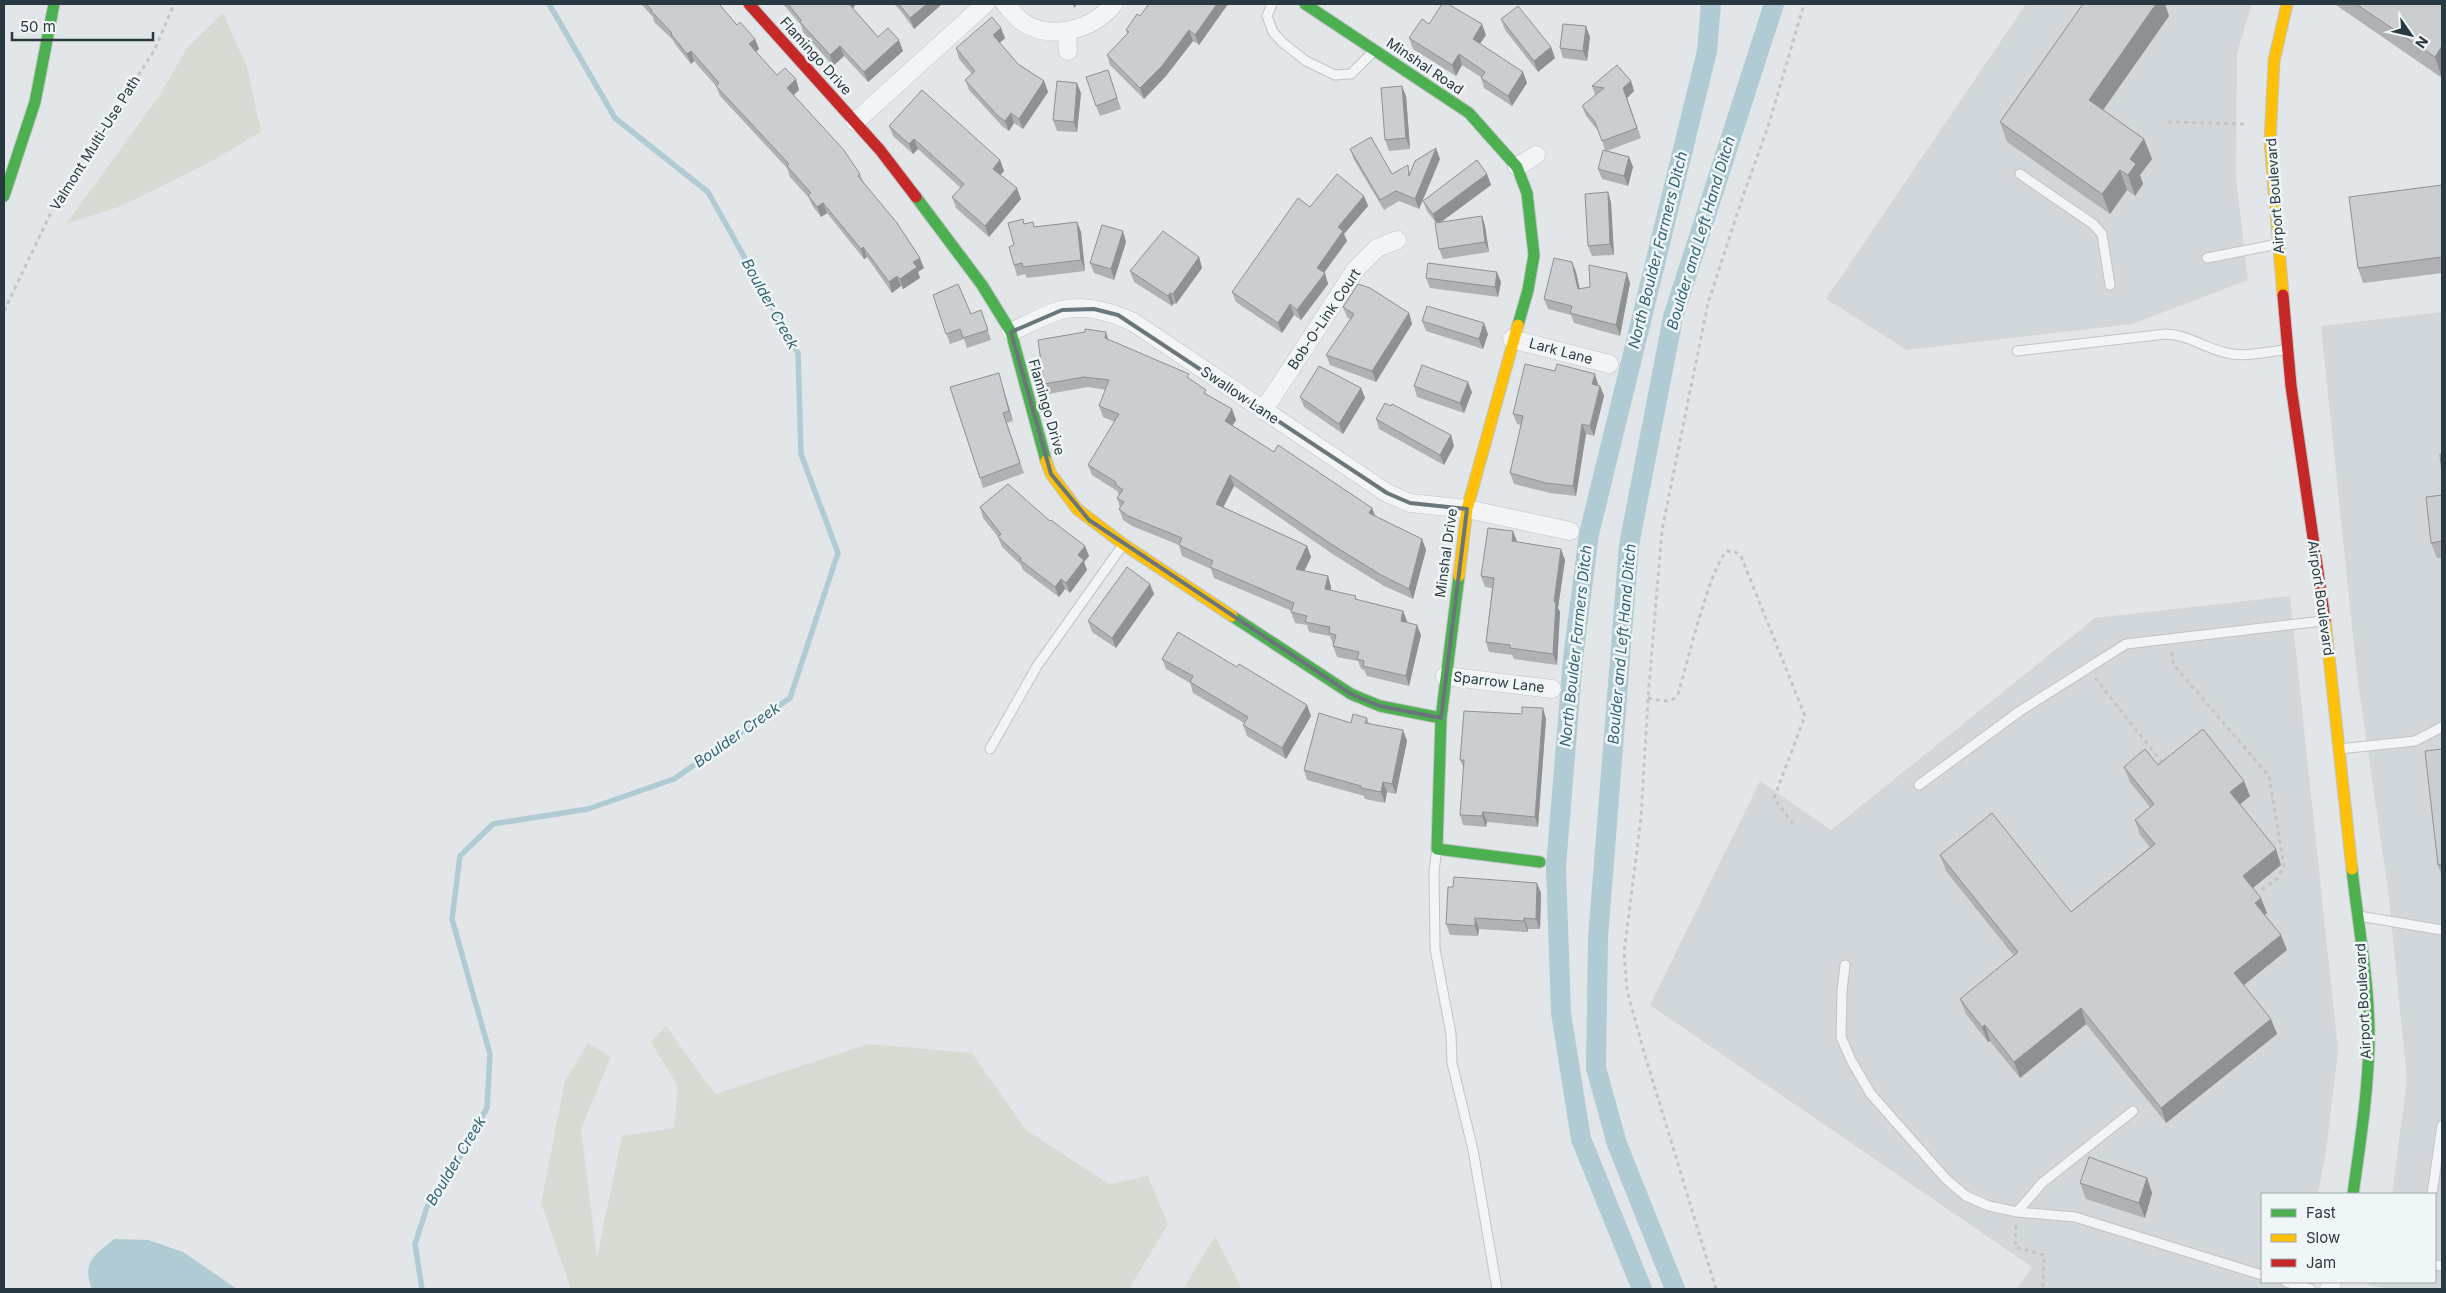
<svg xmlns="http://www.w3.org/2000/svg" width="2446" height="1293" viewBox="0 0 2446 1293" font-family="Inter,sans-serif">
<rect width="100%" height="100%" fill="#e3e6e8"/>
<!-- built -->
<path fill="#d1d7db" d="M2026 4H2252L2237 53 2236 178 2248 280 2132 324 1907 350 1826 299Z
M2442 312V1289H2394L2367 1285 2368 1282H2435V1194H2392L2407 1080 2388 890 2357 675 2321 326Z
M2290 596 2338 1050 2326 1152 2318 1194H2262V1282H2299L2296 1289H2017L2032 1267 1650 1005 1760 781 1831 830 2095 618Z"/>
<!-- green -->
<path fill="#d6dcd3" d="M223 13 247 67 261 132 205 165 119 207 66 224 159 96 187 48Z
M666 1026 715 1094 868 1044 972 1053 1026 1130 1109 1184 1148 1176 1168 1224 1129 1289H571L541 1203 565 1081 588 1043 611 1057 581 1129 597 1257 622 1136 674 1128 678 1087 651 1042Z
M1215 1236 1242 1289H1183Z"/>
<!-- water -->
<path fill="#b1cbd4" d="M114 1239 148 1240 183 1252 237 1289H92C81 1262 95 1255 114 1239Z"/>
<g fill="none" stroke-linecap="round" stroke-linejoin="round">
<!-- stream -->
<path stroke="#b1cbd4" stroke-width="5.5" d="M422 1289 415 1244 427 1207 460 1157 487 1108 490 1054 452 919 460 856 493 824 588 809 674 779 790 698 838 553 801 454 798 353 708 192 615 118 549 4"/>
<!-- canal -->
<path stroke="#b1cbd4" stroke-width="20" d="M1642 1289 1581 1139 1561 1013 1556 867 1573 658 1589 534 1707 51 1711 4
M1675 1289 1617 1144 1596 1068 1598 938 1629 545 1673 317 1774 4"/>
<!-- lane casing -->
<g stroke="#c1c4c6" stroke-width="11">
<path id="lane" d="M1272 4 1267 16 1273 32 1283 43 1306 61 1335 75 1351 74 1373 52
M2020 174 2093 224 2102 234 2110 285
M2207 258 2278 244
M2017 351 2166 334C2191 335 2208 351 2232 354 2249 357 2269 351 2286 350
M990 749 1037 666 1122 546
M2339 749 2415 741 2442 727
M1919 785 2020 711 2126 644 2322 621
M1437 849 1434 871 1435 949 1451 1034 1452 1063 1473 1150 1497 1289
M2359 916 2442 930
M1845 965 1842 991 1841 1037 1851 1060 1870 1093 1946 1179 1966 1196 1989 1206 2017 1212 2075 1217 2262 1275
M2432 1194 2442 1125
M2017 1212 2042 1183 2133 1111
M2435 1265 2442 1266
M2286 1282 2311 1289"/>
</g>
<!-- street casing -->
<g stroke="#c1c4c6" stroke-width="19">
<path id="street" d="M1005 4C1010 9 1015 16 1021 21 1051 42 1092 30 1114 4
M1067 31 1068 51
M855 122 985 4
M1517 167 1536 155
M1011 332C1027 325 1044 315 1061 310 1085 304 1111 312 1133 322L1387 493 1410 503 1467 509 1570 531
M1512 339 1609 364
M1263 411 1356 269 1377 248 1397 240
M1445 676 1552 689
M2329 1289 2332 1282"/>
</g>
<!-- fast casing -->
<g stroke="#c1c4c6" stroke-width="13">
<path id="fast" d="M1305 4 1469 113 1517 167 1527 193 1534 255 1528 290 1518 325
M4 196 35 102 54 4
M916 197 982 285 1011 332 1046 461
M1459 576 1441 718 1437 849 1540 862
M1232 616 1351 694 1380 706 1441 718
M2352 869C2358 926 2370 985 2369 1043 2368 1093 2360 1144 2353 1194"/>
</g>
<!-- slow casing -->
<g stroke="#c1c4c6" stroke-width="13">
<path id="slow" d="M2283 295 2270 142 2274 61 2287 4
M1046 461 1051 474 1077 509 1123 544 1232 616
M1459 576 1467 509 1518 325
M2325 620 2352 869"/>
</g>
<!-- jam casing -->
<g stroke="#c1c4c6" stroke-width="13">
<path id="jam" d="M749 4 880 150 916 197
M2283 295 2291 386 2325 620"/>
</g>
<!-- path -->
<path stroke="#c2c6c8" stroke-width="3" stroke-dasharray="4 4" stroke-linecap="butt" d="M2168 122 2247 124
M4 311 56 202 154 51 174 4
M2172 652 2173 664 2269 776 2284 866 2278 878 2260 891
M2095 678 2164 765
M1648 698C1659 700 1671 705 1678 694 1686 668 1710 566 1727 551L1735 552 1741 556 1805 716 1774 798 1794 825
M2016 1225 2015 1247 2044 1255 2043 1285 2040 1289
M1716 1289 1644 1052 1627 990 1624 953 1641 818 1648 698 1662 530 1708 303 1744 193 1768 127 1804 4"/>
<!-- lane -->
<use href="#lane" stroke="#f2f4f5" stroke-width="9"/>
<!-- street -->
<use href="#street" stroke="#f2f4f5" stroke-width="18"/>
<!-- fast -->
<use href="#fast" stroke="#4caf50" stroke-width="11"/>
<!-- slow -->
<use href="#slow" stroke="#ffc107" stroke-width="11"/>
<!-- jam -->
<use href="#jam" stroke="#c62828" stroke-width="11"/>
</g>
<!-- wall -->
<path fill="#afb1b3" d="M641 4H719L737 25 755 39 759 49 756 52 777 75 799 90 794 95 860 174 863 181 924 268 918 272 920 278 903 289 901 286 892 293 867 257 864 259 827 213 821 217 812 205 809 198 790 177 787 168 720 96 716 86 694 61 691 64 675 44 673 40 654 22 653 17Z
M783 4H854L855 6 853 8 878 37 903 51 868 82 844 56 833 66 803 32 801 25Z
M894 4H942L914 29 900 10Z
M1149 4H1228L1199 45 1193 41 1166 76 1144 99 1110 65 1107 55 1127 34 1126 30 1140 16Z
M2083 4H2165L2169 16 2103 110 2144 139 2152 159 2140 175 2143 184 2135 196 2127 190 2110 214 2007 142 2000 122Z
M2335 4H2442V78L2336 5Z
M1501 19 1551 47 1555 58 1538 72 1505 30Z
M1429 24 1486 35 1480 44 1523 72 1527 83 1512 106 1484 88 1481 78V77L1462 65 1456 76 1413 49 1409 38Z
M1590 37 1587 61 1563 58 1560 48Z
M1005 38 1000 43 1018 64 1044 81 1048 92 1023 129 1014 123 1009 131 1002 126 969 90 965 80 972 74 959 59 956 48Z
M1108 70 1121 109 1100 116 1096 106Z
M1631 81 1634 91 1627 98 1641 138 1607 151 1629 157 1633 167 1628 186 1602 179 1598 169 1605 150 1599 132 1586 116 1582 106 1595 95 1592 86Z
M1081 93 1077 132 1057 131 1053 120Z
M1406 96 1410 149 1389 151 1385 140Z
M889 126 1000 160 1004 171 1000 175 1021 199 989 237 956 208 952 197 961 188 918 149 913 154 893 136Z
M1350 149 1392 174 1411 172 1440 159 1419 209 1399 201 1384 210 1354 160Z
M1487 174 1491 185 1441 222 1482 216 1485 226 1489 252 1443 259 1439 249 1436 223 1427 211 1423 201Z
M2442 185V273L2363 283 2358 268Z
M1608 192 1611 203 1614 255 1592 256 1588 246Z
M1364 196 1368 206 1344 234 1347 241 1324 273 1328 284 1301 320 1294 315 1282 333 1236 302 1232 292 1310 207Z
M1033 222 1034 227 1077 222 1081 232 1085 271 1027 278 1025 274 1017 276 1014 265V245L1025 224Z
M1126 242 1114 280 1094 273 1090 263Z
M1199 257 1202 268 1176 304 1174 303 1172 306 1134 282 1130 271Z
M1572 262 1576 272 1579 289 1630 283 1620 336 1574 323 1571 315 1548 309 1544 299Z
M1426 278 1501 282 1498 297 1430 288Z
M933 295 971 314 981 310 991 340 967 348 964 339 950 344Z
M1343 307 1409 313 1412 324 1376 382 1330 365 1326 355 1350 319 1347 317Z
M1422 321 1488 334 1483 349 1426 331Z
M1108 339 1191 380 1208 395 1232 409 1236 420 1232 425 1274 452 1372 508 1375 516 1422 539 1426 550 1413 599 1384 586 1334 555 1234 486 1223 507 1307 546 1311 557 1304 571 1328 576 1331 587V590L1357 600 1403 611 1407 622 1417 625 1421 635 1409 686 1367 676 1364 670 1361 669 1358 661 1337 657 1333 646 1334 644H1333L1330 636 1309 632 1307 625 1295 623 1291 612 1292 611 1214 578 1211 569 1182 556 1179 545 1132 526 1123 520 1119 509 1120 507 1117 498 1119 495 1117 491 1092 475 1088 465 1115 422 1103 417 1099 406 1106 390 1088 387 1048 394 1044 384Z
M1002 384 1013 421 1007 423 1024 473 983 488 980 478Z
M1598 384V385L1600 386 1604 396 1594 436 1586 434 1576 496 1550 493 1514 484 1510 473 1521 425 1517 424 1513 414Z
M1414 386 1472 392 1464 413 1417 397Z
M1361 388 1365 398 1343 434 1304 407 1300 397Z
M1391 406 1451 435 1454 446 1444 465 1379 429 1376 419Z
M2442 495V558H2437L2431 543Z
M980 507 1050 521 1085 546 1089 556 1084 562 1087 570 1070 593 1065 589 1059 597 1023 570 1021 565 1002 547 998 537 983 518Z
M1517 541V542L1565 560 1558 608 1560 612 1557 665 1514 659 1512 655 1489 652 1486 642 1492 588 1485 587 1481 576Z
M1150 584 1154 594 1116 648 1092 632 1088 621Z
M1162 659 1237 667 1307 705 1311 716 1286 759 1247 736 1243 725 1244 723 1193 693 1190 683 1166 669Z
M1367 718 1369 724 1403 730 1407 741 1396 794 1387 792 1385 803 1365 799 1364 796 1307 780 1304 770 1351 723Z
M1546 719 1538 827 1487 822 1486 827 1463 825 1460 815 1464 768 1460 760Z
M2442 749V877L2438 865Z
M2158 765 2250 796 2240 804 2281 865 2253 888 2267 913 2265 915 2287 950 2244 985 2277 1034 2166 1123 2086 1024 2020 1078 1990 1041 1988 1042 1966 1014 1960 999 2014 956 1946 871 1940 855 2071 912 2150 847 2140 835 2135 820 2150 807 2130 782 2124 767Z
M1537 883 1541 893 1540 929H1528V932L1479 929 1478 936 1450 935 1446 924 1453 887Z
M2147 1178 2152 1193 2145 1218 2086 1199 2080 1183Z"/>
<!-- shaded-wall -->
<path fill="#8e9092" d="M847 4H854L855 6 850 11Z
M927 4H942L914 29 910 18Z
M1073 4H1077L1074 8Z
M1217 4H1228L1199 45 1195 35Z
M2156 4H2165L2169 16 2096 120 2089 100Z
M1482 24 1486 35 1476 49 1473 39Z
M1586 26 1590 37 1587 61 1583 51Z
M1001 28 1005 38 996 46 993 35Z
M1189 30 1193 41 1166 76 1144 99 1140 88Z
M755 39 759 49 753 54 749 44Z
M899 40 903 51 868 82 864 72Z
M840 46 844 56 833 66 830 55Z
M2442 46V78L2435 57Z
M1551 47 1555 58 1538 72 1534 61Z
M691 51 694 61 691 64 687 54Z
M1459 54 1462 65 1456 76 1452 65Z
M1523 72 1527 83 1512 106 1508 96Z
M796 79 799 90 790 98 787 88Z
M1044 81 1048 92 1023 129 1019 119Z
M1631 81 1634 91 1627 98 1641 138 1623 88Z
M1077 83 1081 93 1077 132 1074 122Z
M1402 86 1406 96 1410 149 1406 138Z
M1011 113 1014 123 1009 131 1005 121Z
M914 139 918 149 913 154 909 144Z
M2144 139 2152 159 2140 175 2143 184 2135 196 2128 175 2130 159Z
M1436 148 1440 159 1419 209 1415 199Z
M1629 157 1633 167 1628 186 1624 176Z
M1000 160 1004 171 997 179 993 169Z
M2120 170 2127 190 2110 214 2102 194Z
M1487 174 1491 185 1437 225 1433 214Z
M1017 188 1021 199 989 237 985 226Z
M1608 192 1611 203 1614 255 1610 244Z
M1364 196 1368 206 1344 234 1347 241 1320 278 1317 268 1338 227Z
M823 203 827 213 821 217 817 207Z
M1482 216 1485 226 1489 252 1485 242Z
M1077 222 1081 232 1085 271 1081 260Z
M1123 231 1126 242 1114 280 1111 269Z
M863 247 867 257 864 259 861 249Z
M1199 257 1202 268 1176 304 1173 294Z
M920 258 924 268 918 272 920 278 903 289 900 279 913 262Z
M1572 262 1576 272 1582 299 1578 289Z
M1497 272 1501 282 1498 297 1495 287Z
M1325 273 1328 284 1301 320 1297 310Z
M1627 273 1630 283 1620 336 1616 325Z
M897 276 901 286 892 293 889 282Z
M1170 293 1174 303 1172 306 1168 296Z
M1290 304 1294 315 1282 333 1278 323Z
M1409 313 1412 324 1376 382 1372 371Z
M1484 323 1488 334 1483 349 1479 339Z
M1106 332 1109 342 1105 338Z
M999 373 1002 384 1013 421 1009 411Z
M1595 374 1598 384 1596 394 1592 384Z
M1468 382 1472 392 1464 413 1460 403Z
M1600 386 1604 396 1594 436 1590 426Z
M1361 388 1365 398 1343 434 1339 424Z
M1232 409 1236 420 1229 431 1225 421Z
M1582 424 1586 434 1576 496 1573 486Z
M1451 435 1454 446 1444 465 1440 455Z
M1230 475 1234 486 1220 514 1216 504Z
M1372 508 1376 518 1369 513Z
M1513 531 1517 541 1516 552 1512 541Z
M1422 539 1426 550 1413 599 1409 589Z
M1085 546 1089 556 1084 562 1087 570 1070 593 1066 583 1078 555Z
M1307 546 1311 557 1300 580 1296 569Z
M1561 549 1565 560 1558 608 1560 612 1557 665 1553 654 1554 602Z
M1328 576 1331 587 1329 599 1325 589Z
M1061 579 1065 589 1059 597 1055 587Z
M1150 584 1154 594 1116 648 1112 638Z
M1403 611 1407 621 1404 631 1401 621Z
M1417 625 1421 635 1409 686 1406 676Z
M1307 705 1311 716 1286 759 1282 748Z
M1543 708 1546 719 1538 827 1535 817Z
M1403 730 1407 741 1396 794 1392 784Z
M2244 781 2250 796 2236 808 2230 792Z
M1383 782 1387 792 1385 803 1381 792Z
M1483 812 1487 822 1486 827 1482 816Z
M2276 849 2281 865 2249 891 2243 876Z
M1537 883 1541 893 1540 929 1536 919Z
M2261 898 2267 913 2261 918 2255 903Z
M1475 918 1479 929 1478 936 1475 926Z
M1524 918 1528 929V932L1524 921Z
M2281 935 2287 950 2240 988 2234 973Z
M2081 1008 2086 1024 2020 1078 2014 1062Z
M2271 1019 2277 1034 2166 1123 2161 1108Z
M1985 1025 1990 1041 1988 1042 1982 1027Z
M2147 1178 2152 1193 2145 1218 2139 1203Z"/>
<!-- building -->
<path fill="#cbced0" stroke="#8e9092" d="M646 4H719L737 25 740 22 755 39 749 44 777 75 785 68 796 79 787 88 843 149 860 174 858 176 897 223 920 258 913 262 917 267 900 279 897 276 889 282 863 247 861 249 823 203 817 207 808 195 811 193 787 166 789 164 716 86 719 83 691 51 687 54 671 34 672 33 651 11 652 10Z
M788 4H849L878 37 888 28 899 40 864 72 840 46 830 55 800 22 801 20Z
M899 4H927L910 18Z
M1149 4H1217L1195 35 1189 30 1162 66 1140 88 1107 55 1129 32 1126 30 1137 14 1140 16Z
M1442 4H1448L1482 24 1473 39 1523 72 1508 96 1481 78 1485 72 1459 54 1452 65 1409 38 1422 19 1429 24Z
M2083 4H2156L2089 100 2144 139 2130 159 2136 164 2128 175 2120 170 2102 194 2000 122Z
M2356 4H2442V46L2435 57Z
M1518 6 1551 47 1534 61 1501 19Z
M992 17 1001 28 993 35 1018 64 1044 81 1019 119 1011 113 1005 121 998 116 965 80 975 71 956 48Z
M1563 24 1586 26 1583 51 1560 48Z
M1617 65 1631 81 1623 88 1637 128 1602 141 1595 122 1582 106 1604 88 1592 86Z
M1108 70 1117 98 1096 106 1086 77Z
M1057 81 1077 83 1074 122 1053 120Z
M1402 86 1406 138 1385 140 1381 88Z
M922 90 1000 160 993 169 1017 188 985 226 952 197 964 184 914 139 909 144 889 126Z
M1371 137 1392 174 1408 165 1409 176 1415 161 1436 148 1415 199 1396 191 1380 200 1350 149Z
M1603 150 1629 157 1624 176 1598 169Z
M1477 160 1487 174 1433 214 1423 201Z
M1337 174 1364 196 1338 227 1343 231 1317 268 1325 273 1297 310 1290 304 1278 323 1232 292 1298 198 1310 207Z
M2442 185V257L2358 268 2349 197Z
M1608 192 1610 244 1588 246 1585 194Z
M1482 216 1485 242 1439 249 1435 223Z
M1023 219 1024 224 1033 222 1034 227 1077 222 1081 260 1023 267 1022 263 1014 265 1009 247 1014 245 1008 223Z
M1102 225 1123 231 1111 269 1090 263Z
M1163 231 1199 257 1173 294 1170 293 1168 296 1130 271Z
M1554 258 1572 262 1578 289 1590 287 1589 265 1627 273 1616 325 1570 313 1572 306 1544 299Z
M1428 263 1497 272 1495 287 1426 278Z
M958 284 971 314 981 310 988 330 963 338 960 329 946 334 933 295Z
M1358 284 1370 288 1409 313 1372 371 1326 355 1354 314 1343 307Z
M1427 306 1484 323 1479 339 1422 321Z
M1085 329 1106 332 1105 338 1189 374 1187 377 1206 390 1204 393 1232 409 1225 421 1274 452 1278 445 1372 508 1369 513 1422 539 1409 589 1381 575 1331 544 1230 475 1216 504 1307 546 1296 569 1328 576 1325 589 1356 596 1355 599 1403 611 1401 621 1417 625 1406 676 1363 666 1364 661 1357 659 1359 652 1333 646 1336 635 1329 633 1330 627 1305 622 1307 616 1291 612 1294 603 1210 567 1213 561 1179 545 1182 538 1128 516 1119 509 1124 502 1117 498 1123 490 1115 484 1116 482 1088 465 1119 414 1099 406 1109 380 1084 377 1044 384 1038 340 1085 332Z
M1525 364 1555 371 1557 364 1595 374 1592 384 1600 386 1590 426 1582 424 1573 486 1546 483 1510 473 1523 416 1513 414Z
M1422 365 1468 382 1460 403 1414 386Z
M1319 366 1361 388 1339 424 1300 397Z
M999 373 1009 411 1003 413 1020 463 980 478 950 387Z
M1385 403 1391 406 1392 404 1451 435 1440 455 1376 419Z
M2440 454H2442V474Z
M1008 484 1050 521 1051 520 1085 546 1078 555 1084 560 1066 583 1061 579 1055 587 1020 560 1021 558 998 537 1001 534 980 507Z
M2442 495V541L2431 543 2426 497Z
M1488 528 1513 531 1512 541 1561 549 1554 602H1556L1553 654 1510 648V645L1486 642 1494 578 1481 576Z
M1127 567 1150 584 1112 638 1088 621Z
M1178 632 1237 667 1239 664 1307 705 1282 748 1243 725 1248 717 1190 682 1193 676 1162 659Z
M1522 707 1543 708 1535 817 1483 812 1482 816 1460 815 1464 760H1460L1464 711 1522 714Z
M1319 713 1351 723 1353 714 1367 718 1365 723 1403 730 1392 784 1383 782 1381 792 1361 788V786L1304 770Z
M2203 729 2244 781 2230 792 2276 849 2243 876 2261 898 2255 903 2281 935 2234 973 2271 1019 2161 1108 2081 1008 2014 1062 1985 1025 1982 1027 1960 999 2018 952 1940 855 1992 813 2071 912 2155 844 2135 820 2154 804 2124 767 2145 749 2158 765Z
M2442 749V864L2438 865 2425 751Z
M1454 877 1537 883 1536 919 1524 918V921L1475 918V926L1446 924 1448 887H1453Z
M2089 1157 2147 1178 2139 1203 2080 1183Z"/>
<!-- marked area -->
<path fill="none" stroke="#6a767c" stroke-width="4" stroke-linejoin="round" d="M1094 309 1118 315 1387 493 1410 503 1467 509 1441 718 1380 706 1351 694 1089 520 1051 474 1011 332 1062 310Z"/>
<g text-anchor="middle" stroke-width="5" stroke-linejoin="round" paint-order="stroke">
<!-- street labels -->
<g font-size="14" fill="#293942" stroke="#f0f5f7">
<text transform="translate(816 56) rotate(48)" y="5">Flamingo Drive</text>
<text transform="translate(1425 66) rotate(34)" y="5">Minshal Road</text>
<text transform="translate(95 143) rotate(-58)" y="5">Valmont Multi-Use Path</text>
<text transform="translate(2275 196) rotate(-94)" y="5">Airport Boulevard</text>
<text transform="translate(1324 319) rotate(-56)" y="5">Bob-O-Link Court</text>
<text transform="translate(1561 351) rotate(15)" y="5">Lark Lane</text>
<text transform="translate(1240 395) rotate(34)" y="5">Swallow Lane</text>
<text transform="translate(1047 407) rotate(74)" y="5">Flamingo Drive</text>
<text transform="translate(1446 553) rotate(-82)" y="5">Minshal Drive</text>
<text transform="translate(2321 598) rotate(82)" y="5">Airport Boulevard</text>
<text transform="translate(1499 682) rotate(7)" y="5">Sparrow Lane</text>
<text transform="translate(2363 1001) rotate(-93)" y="5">Airport Boulevard</text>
</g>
<!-- water labels -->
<g font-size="15" font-style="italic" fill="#326377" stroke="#f0f5f7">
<text transform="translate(1701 233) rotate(-73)" y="5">Boulder and Left Hand Ditch</text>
<text transform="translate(1658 250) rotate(-76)" y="5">North Boulder Farmers Ditch</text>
<text transform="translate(770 304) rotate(61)" y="5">Boulder Creek</text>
<text transform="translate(1622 644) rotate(-85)" y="5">Boulder and Left Hand Ditch</text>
<text transform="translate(1576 646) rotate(-84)" y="5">North Boulder Farmers Ditch</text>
<text transform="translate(737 735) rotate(-35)" y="5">Boulder Creek</text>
<text transform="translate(456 1161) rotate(-59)" y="5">Boulder Creek</text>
</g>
</g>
<!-- border -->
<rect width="2446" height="1293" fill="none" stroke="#293942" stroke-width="10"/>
<!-- legend -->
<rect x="2261" y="1193" width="175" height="90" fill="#f0f5f7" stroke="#a0aaaf"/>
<rect x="2271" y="1209" width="25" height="8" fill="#4caf50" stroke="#a0aaaf"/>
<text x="2306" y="1218" font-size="15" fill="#293942">Fast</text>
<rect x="2271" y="1234" width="25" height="8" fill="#ffc107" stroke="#a0aaaf"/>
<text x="2306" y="1243" font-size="15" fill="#293942">Slow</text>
<rect x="2271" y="1259" width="25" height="8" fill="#c62828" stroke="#a0aaaf"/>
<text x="2306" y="1268" font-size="15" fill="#293942">Jam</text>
<!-- north arrow -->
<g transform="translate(2411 35) rotate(124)" stroke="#f0f5f7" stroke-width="4" paint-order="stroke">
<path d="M0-4L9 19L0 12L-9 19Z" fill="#293942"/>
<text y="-8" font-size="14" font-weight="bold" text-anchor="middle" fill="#293942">N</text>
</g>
<!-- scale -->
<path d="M12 32v8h141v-8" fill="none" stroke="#293942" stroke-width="2.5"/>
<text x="20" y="32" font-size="15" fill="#293942" stroke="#f0f5f7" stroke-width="4" paint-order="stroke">50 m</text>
</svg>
